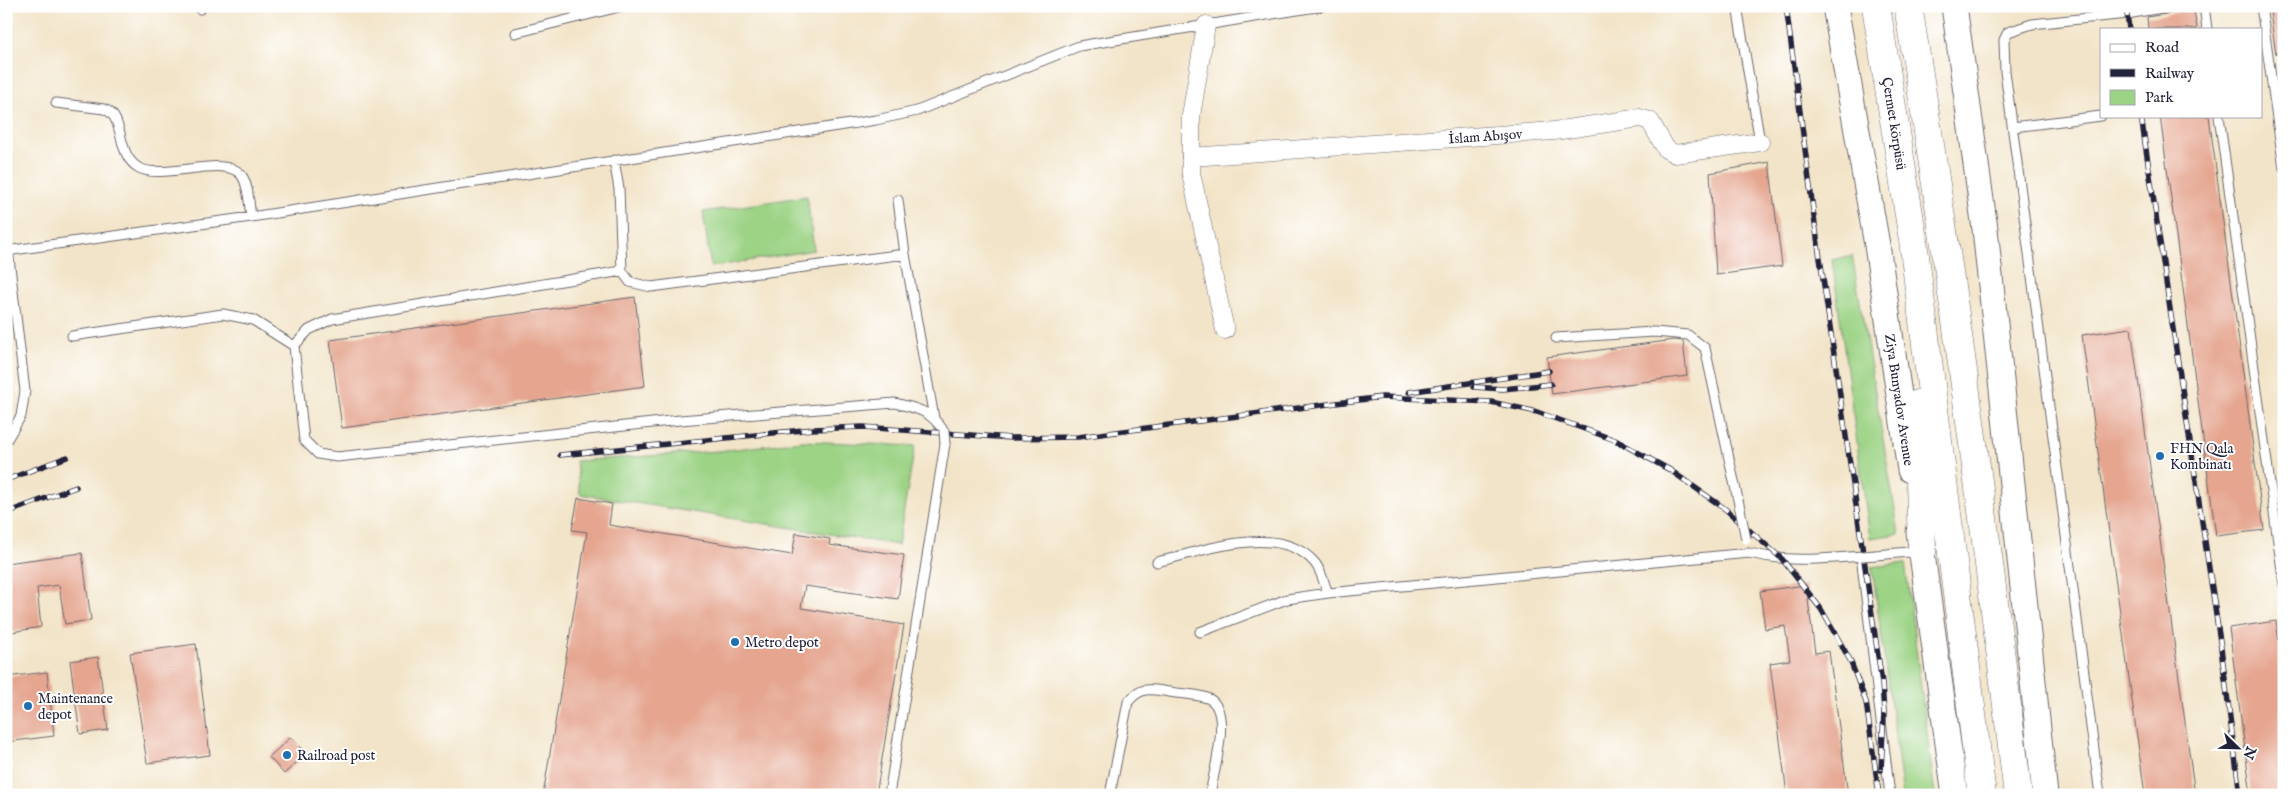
<svg xmlns="http://www.w3.org/2000/svg" width="2290" height="801" viewBox="0 0 2290 801" font-family="'IM FELL English',serif">
<rect width="100%" height="100%" fill="#fff"/>
<filter id="ink" filterUnits="userSpaceOnUse"><feTurbulence type="fractalNoise" baseFrequency=".02" numOctaves="2"/><feDisplacementMap in="SourceGraphic" scale="10" xChannelSelector="R" yChannelSelector="G"/><feConvolveMatrix kernelMatrix="1 2 1 2 8 2 1 2 1" color-interpolation-filters="sRGB"/></filter>
<filter id="wash" filterUnits="userSpaceOnUse"><feTurbulence type="fractalNoise" baseFrequency=".0096" numOctaves="4" result="noise"/><feDisplacementMap in="SourceGraphic" scale="20" xChannelSelector="R" yChannelSelector="G"/><feGaussianBlur stdDeviation="1.12" result="paint"/><feColorMatrix in="noise" values="0 0 0 0 0 0 0 0 0 0 0 0 0 0 0 0 0 1.4 0 .05"/><feComposite in="paint" operator="in"/></filter>
<g filter="url(#wash)">
<rect width="100%" height="100%" fill="#f2e4c8"/>
<!-- green -->
<path fill="#9cd385" stroke="#5f7a60" d="M807 196 814 250 711 267 703 212Z
M1852 255 1899 534 1870 538 1832 260Z
M803 441 915 446 898 545 580 494 576 461 719 451Z
M1905 563 1935 795H1903L1872 567Z"/>
<g id="blocks">
<!-- building -->
<path fill="#e5a58f" d="M2269 6H2284V53L2276 54Z
M2194 10 2197 29H2148L2147 17Z
M2160 116H2209L2264 530 2216 536Z
M1769 162 1782 266 1716 275 1710 173Z
M635 297 645 386 342 428 330 340Z
M2131 328 2195 795H2145L2082 335Z
M1674 340 1683 341 1687 376 1552 394 1547 357Z
M578 498 612 504 609 525 792 555 796 533 830 539 829 545 904 555 898 599 805 586 801 608 904 625 876 795H543L587 532 572 530Z
M82 553 91 620 65 624 59 585 37 588 41 627 6 633V563Z
M1806 585 1815 653 1829 651 1848 795H1787L1770 663 1790 660 1785 626 1765 629 1760 591Z
M2276 621 2284 678V795H2251L2229 628Z
M196 644 210 755 147 763 130 653Z
M98 657 108 730 80 734 70 661Z
M47 672 54 736 6 742V677Z
M291 737 306 754 284 774 269 757Z"/>
</g>
</g>
<g filter="url(#ink)">
<use href="#blocks" fill-opacity="0" stroke="#6b666c" stroke-width="1"/>
<g fill="none" stroke-linecap="round" stroke-linejoin="round">
<!-- lane casing -->
<g stroke="#6b666c" stroke-width="11">
<path id="lane" d="M200 6V9
M1737 6 1760 142
M2204 6 2207 29
M2261 6 2284 168
M515 33 623 6
M56 103 104 109C126 116 115 155 139 168 163 181 228 153 242 176 249 186 249 205 251 217
M2219 116 2284 585
M2013 127 2101 116
M614 160 619 189 622 271 630 282 651 287 905 254
M898 200 905 254 934 418
M6 251 251 217 876 120 917 111 1079 46 1322 6
M72 336 223 314 253 320 294 346 304 440 318 454 337 457 680 420 895 403C919 409 929 410 944 431
M1556 338 1654 332 1688 335 1705 348 1740 509
M294 346 309 330 332 319 622 271
M6 441 21 416 25 391 8 250
M1876 555 1920 551
M1861 556 1890 795
M1157 562C1203 551 1278 522 1314 562 1321 569 1324 584 1328 593
M1200 632 1287 599 1328 593 1749 553C1791 563 1821 559 1862 556
M889 795 945 444
M1110 795 1128 702C1142 686 1149 689 1169 692 1181 694 1196 694 1207 698 1234 707 1213 773 1210 795
M2100 795 2005 71 2004 40 2008 32 2032 24 2127 14 2172 6"/>
</g>
<!-- street casing -->
<g stroke="#6b666c" stroke-width="19">
<g id="street">
<path d="M1206 25 1191 116V173L1225 330"/>
<path id="s1" d="M1191 157 1554 131 1640 118 1650 121 1666 149 1675 154 1760 142"/>
</g>
</g>
<!-- secondary casing -->
<g stroke="#6b666c" stroke-width="27">
<g id="secondary">
<path id="s2" d="M1835 6 1877 245 1910 470"/>
<path d="M1954 6 1985 229 2045 795"/>
<path d="M1919 532 1955 795"/>
</g>
</g>
<!-- primary casing -->
<g stroke="#6b666c" stroke-width="29">
<g id="primary">
<path id="s3" d="M1876 6 1913 240 1982 795"/>
<path d="M1908 6C1951 268 1986 531 2018 795"/>
<path d="M1918 404 1922 551"/>
</g>
</g>
<!-- lane -->
<use href="#lane" stroke="#fff" stroke-width="9"/>
<!-- street -->
<use href="#street" stroke="#fff" stroke-width="18"/>
<!-- secondary -->
<use href="#secondary" stroke="#fff" stroke-width="25"/>
<!-- primary -->
<use href="#primary" stroke="#fff" stroke-width="28"/>
<!-- rail casing -->
<g stroke="#22223b" stroke-width="5.5">
<path id="rail" d="M1786 6 1814 217 1882 683 1884 713 1881 770
M2126 6 2129 29
M2141 116 2221 648 2240 795
M1474 387 1503 389 1551 384
M1409 392 1549 371
M560 455 813 429 863 427 1011 438 1078 437 1382 397 1491 402 1537 412 1615 440 1670 470 1724 508 1782 559 1821 609 1850 660 1866 702 1879 795
M6 480 67 457
M6 513 76 487"/>
</g>
<!-- rail -->
<use href="#rail" stroke="#fff" stroke-width="4" stroke-dasharray="11" stroke-linecap="butt"/>
<!-- lane-bridge casing -->
<g stroke="#6b666c" stroke-width="11" stroke-linecap="butt">
<path id="lane-bridge" d="M944 431 945 444
M1740 509 1746 539
M1862 556 1876 555"/>
</g>
<!-- lane-bridge -->
<use href="#lane-bridge" stroke="#fff" stroke-width="9"/>
</g>
</g>
<!-- markers -->
<g fill="#1f6fb2" stroke="#fff" stroke-width="2">
<circle cx="2160" cy="456" r="5"/>
<circle cx="735" cy="642" r="5"/>
<circle cx="28" cy="706" r="5"/>
<circle cx="287" cy="755" r="5"/>
</g>
<g text-anchor="middle" stroke-width="4" stroke-linejoin="round" paint-order="stroke">
<!-- street labels -->
<g font-size="14" fill="#22223b" stroke="#fff">
<text dy="5" stroke="none"><textPath href="#s3" startOffset="119">Çermet körpüsü</textPath></text>
<text dy="5" stroke="none"><textPath href="#s1" startOffset="295">İslam Abışov</textPath></text>
<text dy="5" stroke="none"><textPath href="#s2" startOffset="399">Ziya Bunyadov Avenue</textPath></text>
</g>
<!-- poi labels -->
<g font-size="14" fill="#22223b" stroke="#fff" text-anchor="start">
<text x="2170" y="453">FHN Qala<tspan x="2170" dy="16">Kombinatı</tspan></text>
<text x="745" y="647">Metro depot</text>
<text x="38" y="703">Maintenance<tspan x="38" dy="16">depot</tspan></text>
<text x="297" y="760">Railroad post</text>
</g>
</g>
<!-- margin -->
<rect width="2290" height="801" fill="none" stroke="#fff" stroke-width="25"/>
<!-- legend -->
<rect x="2100" y="28" width="162" height="90" fill="#ffffff" stroke="#a7a7b1"/>
<rect x="2110" y="44" width="25" height="8" fill="#ffffff" stroke="#a7a7b1"/>
<text x="2145" y="52" font-size="15" fill="#22223b">Road</text>
<rect x="2110" y="69" width="25" height="8" fill="#22223b" stroke="#a7a7b1"/>
<text x="2145" y="78" font-size="15" fill="#22223b">Railway</text>
<rect x="2110" y="90" width="25" height="15" fill="#9cd385" stroke="#a7a7b1"/>
<text x="2145" y="102" font-size="15" fill="#22223b">Park</text>
<!-- north arrow -->
<g transform="translate(2238 748) rotate(113)" stroke="#ffffff" stroke-width="4" paint-order="stroke">
<path d="M0-4L9 19L0 12L-9 19Z" fill="#22223b"/>
<text y="-8" font-size="14" font-weight="bold" text-anchor="middle" fill="#22223b">N</text>
</g>
</svg>
